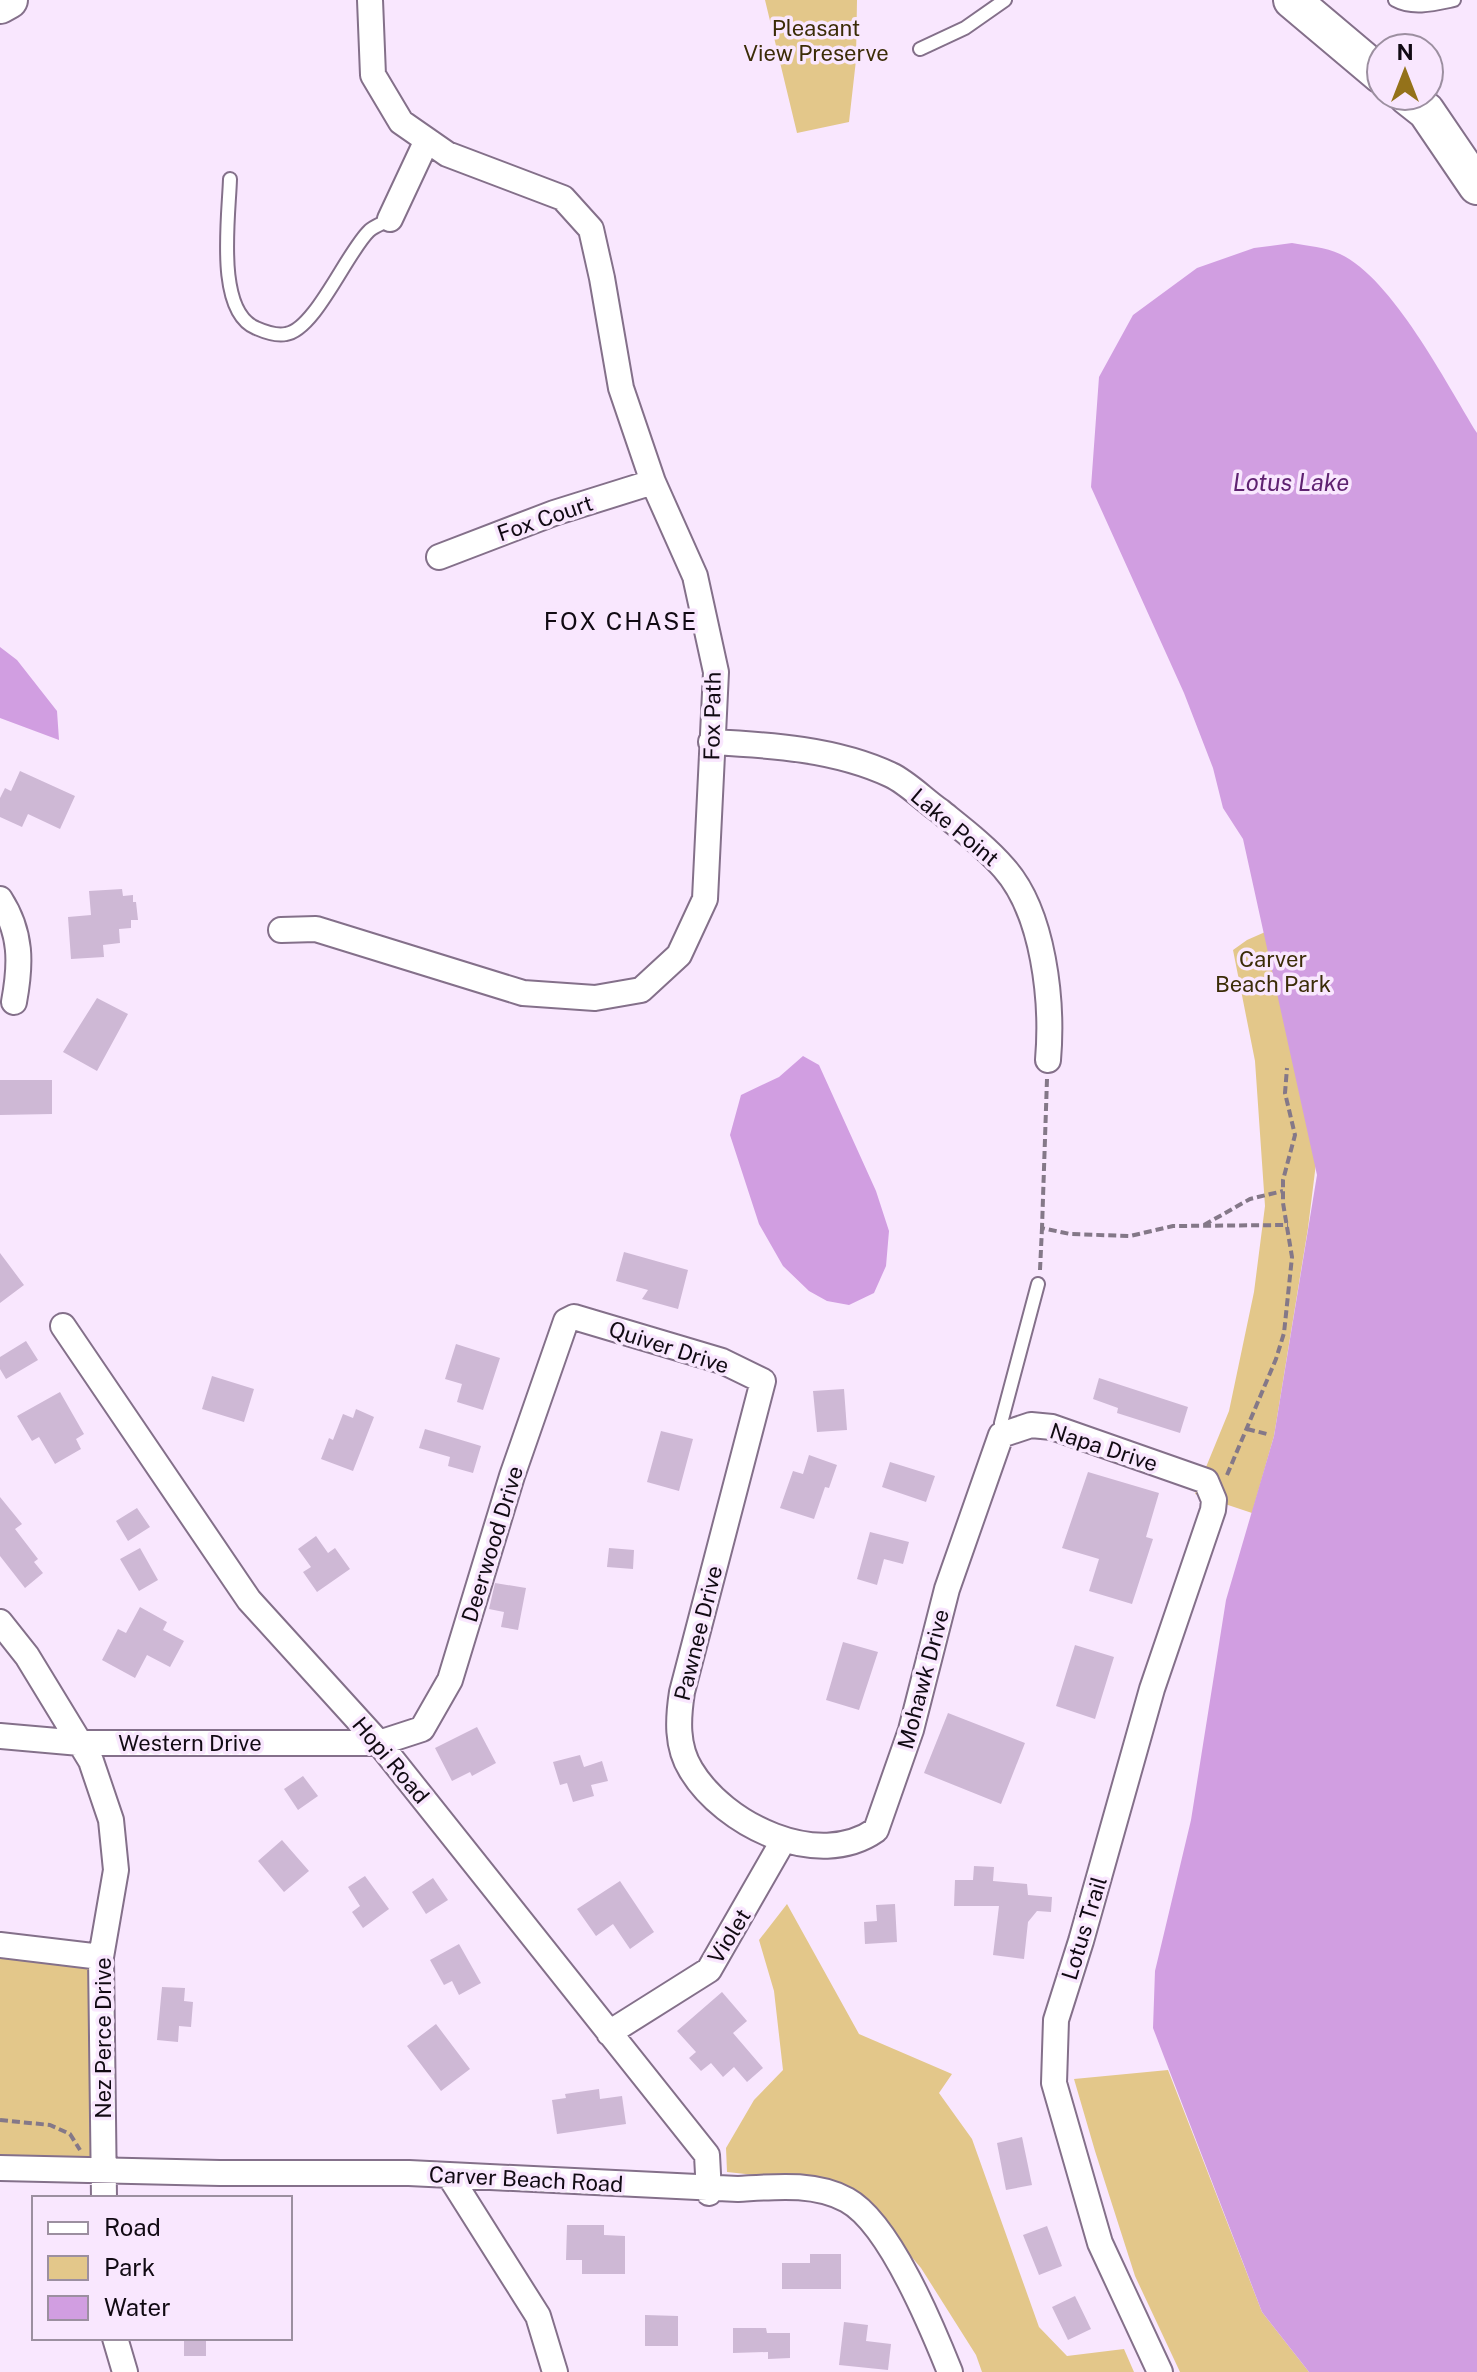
<svg xmlns="http://www.w3.org/2000/svg" width="1477" height="2372" viewBox="0 0 1477 2372" font-family="'Public Sans',sans-serif">
<rect width="100%" height="100%" fill="#f9e7fe"/>
<!-- green -->
<path fill="#e3c78a" d="M765 0H857L856 60 849 122 797 133Z
M1281 925 1318 1147 1308 1228 1274 1436 1252 1513 1195 1494 1229 1411 1254 1292 1265 1206 1255 1061 1233 950 1247 940Z
M787 1904 859 2034 952 2074 939 2093 972 2139 1039 2327 1067 2356 1124 2349 1134 2372H982L976 2355 921 2268 863 2200 809 2181 727 2172 726 2148 754 2100 783 2070 774 1991 759 1940Z
M0 1945 101 1957 104 2171 0 2167Z
M1168 2070 1262 2312 1309 2372H1180L1135 2276 1095 2151 1074 2079Z"/>
<!-- water -->
<path fill="#d19ee1" d="M1292 243C1307 246 1326 247 1340 254 1393 279 1446 383 1477 433V2372H1309L1262 2312 1153 2028 1155 1971 1191 1820 1226 1600 1274 1436 1317 1175 1243 839 1223 808 1213 768 1184 693 1091 487 1099 377 1133 315 1197 268 1254 248Z
M0 647 17 660 57 711 59 740 0 718Z
M803 1056 819 1065 876 1191 889 1231 886 1266 874 1293 849 1305 827 1301 809 1291 783 1266 759 1224 730 1135 741 1095 779 1077Z"/>
<!-- building -->
<path fill="#ceb8d5" d="M20 771 75 796 60 829 28 814 22 827 0 817V798L5 788 11 791Z
M122 889 123 896 133 895V902H136L138 920H131V928L119 929 120 943 103 945 104 957 71 959 68 917 91 915 89 891Z
M97 998 128 1014 97 1071 63 1052Z
M0 1080H52V1114L0 1115Z
M624 1252 688 1270 678 1309 642 1299 648 1290 616 1281Z
M0 1253 24 1285 0 1303Z
M26 1341 38 1360 6 1379 0 1369V1357Z
M456 1344 500 1358 483 1410 457 1402 462 1384 445 1379Z
M212 1376 254 1389 244 1422 202 1409Z
M1099 1378 1188 1407 1180 1433 1117 1413 1118 1408 1093 1399Z
M844 1389 847 1430 817 1432 813 1391Z
M60 1392 84 1434 76 1439 81 1449 55 1464 39 1437 32 1441 17 1416Z
M356 1409 374 1417 353 1471 321 1459 329 1438 333 1440 343 1414 353 1418Z
M425 1429 481 1446 473 1473 448 1466 450 1457 419 1448Z
M661 1431 693 1439 679 1491 647 1482Z
M809 1455 837 1465 829 1488 825 1487 814 1519 780 1508 793 1471 803 1474Z
M890 1462 935 1476 926 1502 882 1487Z
M1088 1472 1159 1493 1146 1537 1153 1539 1132 1604 1089 1591 1099 1559 1062 1548Z
M0 1497 22 1524 15 1529 38 1559 34 1562 43 1573 25 1588 0 1556Z
M137 1508 150 1527 128 1541 116 1521Z
M870 1532 909 1542 903 1564 884 1559 877 1585 857 1579Z
M316 1536 328 1553 335 1548 350 1569 317 1592 303 1572 311 1567 298 1549Z
M140 1548 158 1580 139 1591 120 1559Z
M609 1548 634 1550 633 1569 607 1567Z
M495 1583 526 1588 518 1630 501 1627 504 1612 489 1609Z
M140 1607 167 1622 163 1630 184 1641 170 1667 147 1655 135 1678 102 1660 118 1629 126 1633Z
M843 1642 878 1652 859 1710 826 1700Z
M1075 1645 1114 1657 1095 1719 1056 1706Z
M948 1713 1025 1743 1001 1804 924 1773Z
M477 1727 496 1763 472 1776 470 1772 452 1781 435 1748Z
M580 1755 584 1767 602 1761 608 1781 591 1785 594 1796 573 1802 567 1783 560 1785 553 1762Z
M303 1776 318 1796 298 1810 284 1789Z
M282 1840 309 1871 284 1892 258 1861Z
M974 1866 994 1867 993 1881 1027 1884 1028 1895 1052 1897 1051 1912 1037 1911 1028 1922 1024 1959 993 1955 999 1906H954L955 1880H973Z
M365 1876 389 1909 363 1928 352 1912 360 1906 348 1887Z
M433 1878 448 1900 426 1914 412 1892Z
M620 1881 654 1932 630 1949 613 1924 596 1936 577 1909Z
M895 1904 897 1942 865 1944 864 1922 877 1921 876 1905Z
M459 1944 481 1983 459 1995 452 1981 444 1985 430 1960Z
M162 1987 185 1988 184 2001 193 2002 191 2027 179 2026 178 2042 157 2040Z
M722 1992 747 2021 733 2033 763 2068 747 2082 734 2067 723 2077 711 2063 701 2071 689 2058 696 2052 677 2031Z
M436 2024 470 2069 441 2091 407 2046Z
M599 2089 600 2099 622 2096 626 2124 557 2134 552 2100 566 2098 565 2094Z
M1022 2137 1032 2185 1006 2190 997 2143Z
M567 2225H604V2235L625 2236V2274H582V2260H566Z
M1047 2226 1062 2266 1039 2275 1023 2235Z
M810 2254H841V2289H782V2263H810Z
M1075 2296 1091 2329 1068 2340 1052 2307Z
M645 2315 678 2316V2346H645Z
M844 2322 868 2325 866 2341 891 2344 888 2370 839 2365Z
M733 2328H766L767 2333H790V2358L768 2359V2352L733 2353Z
M184 2338H206V2356H184Z"/>
<g fill="none" stroke-linecap="round" stroke-linejoin="round">
<!-- lane casing -->
<g stroke="#84708a" stroke-width="16">
<path id="lane" d="M1395 0C1413 10 1435 4 1454 0
M920 49 965 28 1005 0
M230 179C229 216 215 311 256 328 265 332 276 336 286 334 315 330 347 252 369 231 374 226 384 223 390 219
M1001 1435V1423L1038 1284"/>
</g>
<!-- street casing -->
<g stroke="#84708a" stroke-width="28">
<path id="street" d="M390 219 427 140
M439 557 554 513 653 482
M711 742C770 745 836 749 891 775 908 783 924 800 940 811 961 828 986 847 1004 868 1044 913 1053 1001 1048 1060
M0 899C22 933 21 964 14 1002
M281 930 316 929 523 993 595 998 641 990 679 955 705 899 716 672 695 576 653 482 621 388 602 278 591 229 563 198 447 154 401 122 373 75 370 0
M63 1326 249 1600 379 1743 707 2155 709 2193
M0 1622 27 1656 91 1761 111 1820 116 1870 101 1957 104 2198
M0 1736 80 1743H379L422 1729 450 1680 512 1476 566 1321 574 1317 722 1361 763 1381 682 1692C678 1718 676 1746 691 1770 724 1825 818 1871 876 1830L911 1730 947 1589 1001 1435 1031 1425 1052 1427 1206 1481 1214 1500 1213 1510 1152 1689 1081 1941 1056 2020 1054 2083 1100 2243 1160 2372
M0 1945 101 1957
M609 2033 709 1970 783 1841
M0 2168 220 2173H409L738 2189C773 2187 814 2182 847 2200 889 2223 932 2327 950 2372
M449 2175 538 2316 555 2372
M115 2338 125 2372"/>
</g>
<!-- secondary casing -->
<g stroke="#84708a" stroke-width="40">
<path id="secondary" d="M1292 0 1381 75
M0 5 9 0
M1407 96 1426 111 1477 186"/>
</g>
<!-- path -->
<path stroke="#847888" stroke-width="4" stroke-dasharray="8 4" stroke-linecap="butt" d="M1047 1079 1042 1228 1070 1234 1130 1236 1173 1226 1288 1225
M1204 1225 1250 1199 1283 1191
M1040 1270 1042 1228
M1247 1429 1267 1434
M1227 1475 1276 1359 1284 1333 1292 1257 1283 1203V1180L1295 1135 1285 1093 1287 1068
M0 2120 50 2125 70 2134 80 2150"/>
<!-- lane -->
<use href="#lane" stroke="#fff" stroke-width="12"/>
<!-- street -->
<use href="#street" stroke="#fff" stroke-width="24"/>
<!-- secondary -->
<use href="#secondary" stroke="#fff" stroke-width="36"/>
</g>
<g text-anchor="middle" stroke-width="7" stroke-linejoin="round" paint-order="stroke">
<!-- park labels -->
<g font-size="22" fill="#3b2c07" stroke="#f9e7fe">
<text x="816" y="36">Pleasant<tspan x="816" dy="25">View Preserve</tspan></text>
<text x="1273" y="967">Carver<tspan x="1273" dy="25">Beach Park</tspan></text>
</g>
<!-- street labels -->
<g font-size="22" fill="#110a13" stroke="#f9e7fe">
<text transform="translate(545 518) rotate(-19)" y="8">Fox Court</text>
<text transform="translate(712 716) rotate(-89)" y="8">Fox Path</text>
<text transform="translate(955 827) rotate(40)" y="8">Lake Point</text>
<text transform="translate(669 1347) rotate(18)" y="8">Quiver Drive</text>
<text transform="translate(1104 1447) rotate(18)" y="8">Napa Drive</text>
<text transform="translate(492 1544) rotate(-73)" y="8">Deerwood Drive</text>
<text transform="translate(698 1633) rotate(-76)" y="8">Pawnee Drive</text>
<text transform="translate(923 1679) rotate(-75)" y="8">Mohawk Drive</text>
<text x="190" y="1751">Western Drive</text>
<text transform="translate(391 1760) rotate(50)" y="8">Hopi Road</text>
<text transform="translate(1084 1928) rotate(-73)" y="8">Lotus Trail</text>
<text transform="translate(729 1936) rotate(-58)" y="8">Violet</text>
<text transform="translate(103 2038) rotate(-90)" y="8">Nez Perce Drive</text>
<text transform="translate(526 2179) rotate(3)" y="8">Carver Beach Road</text>
</g>
<!-- water labels -->
<g font-size="24" font-style="italic" fill="#5f2271" stroke="#f9e7fe">
<text x="1291" y="491">Lotus Lake</text>
</g>
<!-- neighbourhood labels -->
<g font-size="24" letter-spacing="2" fill="#110a13" stroke="#f9e7fe">
<text x="621" y="630">FOX CHASE</text>
</g>
</g>
<!-- legend -->
<rect x="32" y="2196" width="260" height="144" fill="#f9e7fe" stroke="#9c8fa0" stroke-width="2"/>
<rect x="48" y="2222" width="40" height="12" fill="#ffffff" stroke="#9c8fa0" stroke-width="2"/>
<text x="104" y="2236" font-size="24" fill="#110a13">Road</text>
<rect x="48" y="2256" width="40" height="24" fill="#e3c78a" stroke="#9c8fa0" stroke-width="2"/>
<text x="104" y="2276" font-size="24" fill="#110a13">Park</text>
<rect x="48" y="2296" width="40" height="24" fill="#d19ee1" stroke="#9c8fa0" stroke-width="2"/>
<text x="104" y="2316" font-size="24" fill="#110a13">Water</text>
<!-- north arrow -->
<g transform="translate(1405 72)"><circle r="38" fill="#f9e7fe" stroke="#9c8fa0" stroke-width="2"/>
<path d="M0-6L14 30L0 20L-14 30Z" fill="#94721a"/>
<text y="-12" font-size="22" font-weight="bold" text-anchor="middle" fill="#110a13">N</text>
</g>
</svg>
